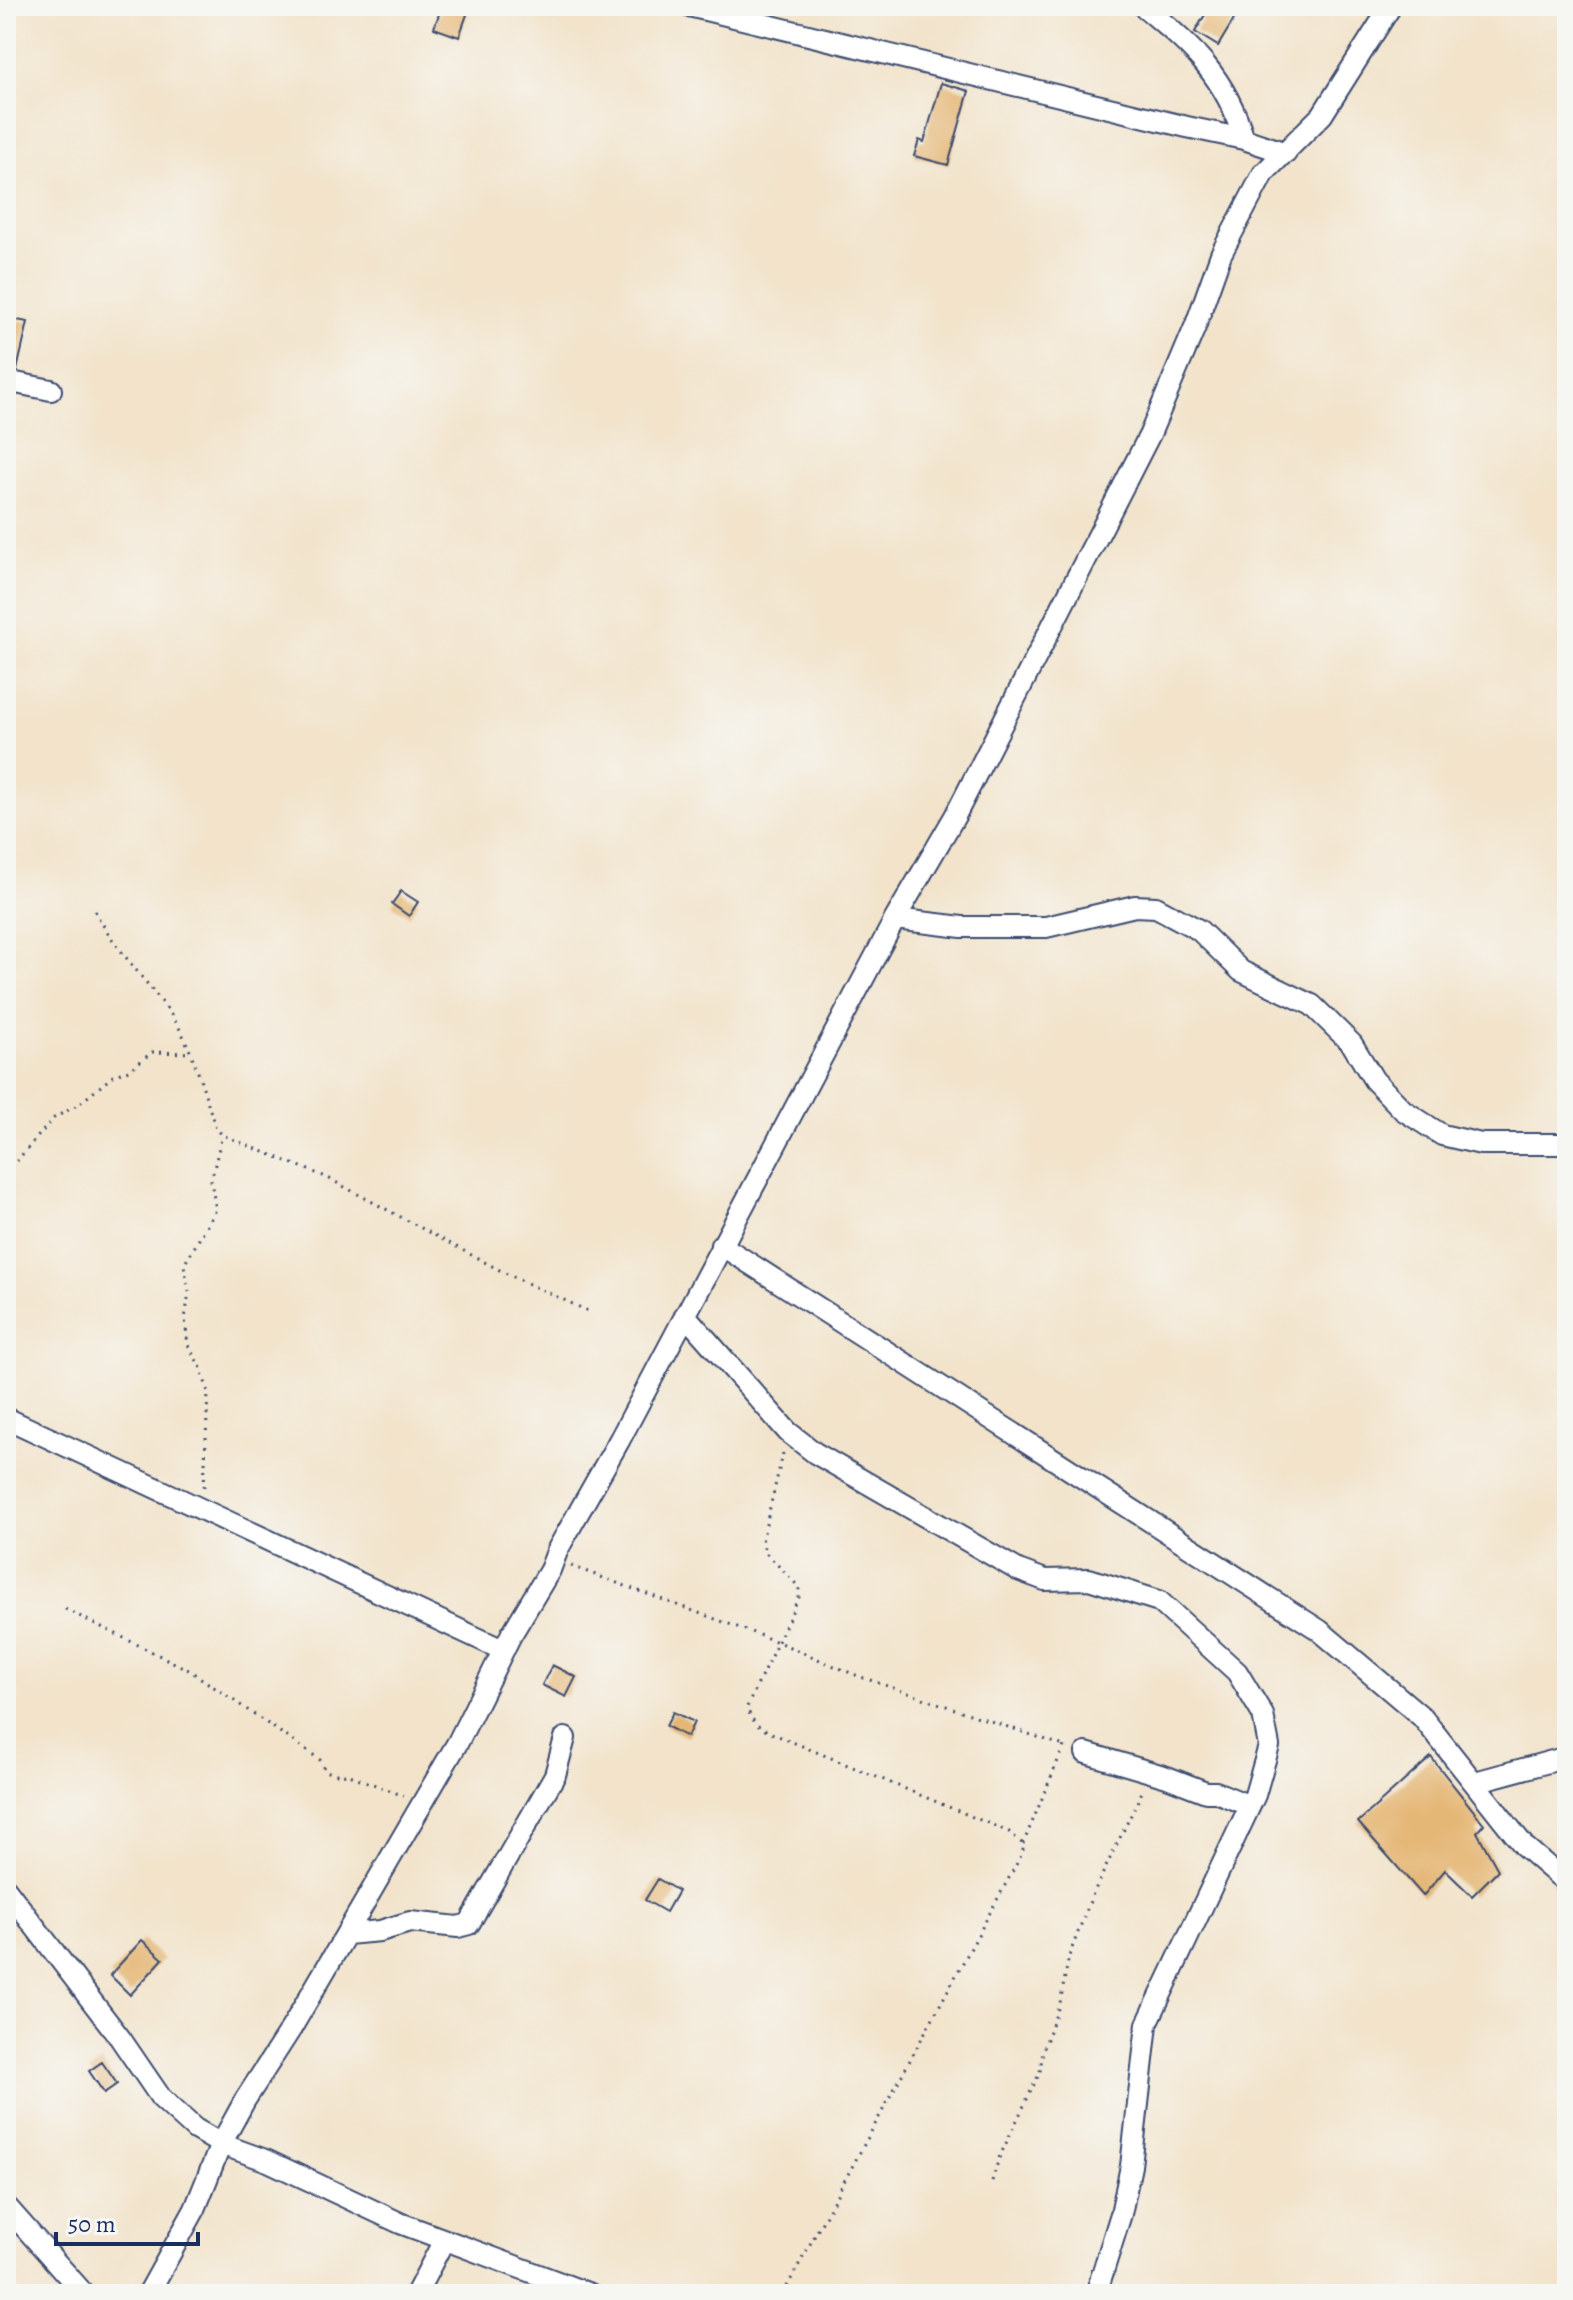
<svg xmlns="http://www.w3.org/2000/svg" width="1573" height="2300" viewBox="0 0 1573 2300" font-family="Alegreya,serif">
<rect width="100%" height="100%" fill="#f6f6f2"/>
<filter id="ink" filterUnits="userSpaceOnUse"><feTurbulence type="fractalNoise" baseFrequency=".0125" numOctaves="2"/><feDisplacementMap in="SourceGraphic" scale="16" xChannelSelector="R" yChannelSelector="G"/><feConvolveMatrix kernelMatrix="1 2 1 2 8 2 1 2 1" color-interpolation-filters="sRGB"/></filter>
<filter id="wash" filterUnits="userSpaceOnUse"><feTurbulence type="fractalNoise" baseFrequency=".006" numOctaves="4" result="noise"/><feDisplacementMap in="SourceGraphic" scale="32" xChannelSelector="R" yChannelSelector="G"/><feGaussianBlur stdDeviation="1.8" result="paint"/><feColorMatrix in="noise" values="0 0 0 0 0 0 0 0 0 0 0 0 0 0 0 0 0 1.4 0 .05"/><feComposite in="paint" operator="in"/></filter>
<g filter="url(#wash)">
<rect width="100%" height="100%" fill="#f2e3ca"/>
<g id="blocks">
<!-- building -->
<path fill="#e5b777" d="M442 6H470L459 37 434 28Z
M1210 6H1242L1218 46 1195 32Z
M941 83 969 91 948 165 914 156 919 140 924 142Z
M6 318 28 322 17 370 6 368Z
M401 891 418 902 409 916 392 904Z
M552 1665 576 1677 566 1697 542 1685Z
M673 1712 694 1722 687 1737 666 1726Z
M1431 1757 1484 1824 1477 1832 1498 1870 1472 1896 1445 1870 1423 1896 1358 1822Z
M658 1879 678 1891 666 1912 645 1900Z
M142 1940 163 1959 130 1995 110 1975Z
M102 2062 117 2084 104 2093 89 2071Z"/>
</g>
</g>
<g filter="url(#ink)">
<use href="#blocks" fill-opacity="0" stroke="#3b4a6e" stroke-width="2"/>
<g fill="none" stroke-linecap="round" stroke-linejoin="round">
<!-- street casing -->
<g stroke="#3b4a6e" stroke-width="24">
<path id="street" d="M689 6 1187 127 1244 139 1286 153
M1143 6C1192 46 1226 77 1244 139
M6 381 51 390
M895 919 962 927H1046L1135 906 1156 907 1199 930 1241 971 1312 1005 1352 1044 1374 1080 1403 1110 1442 1135 1481 1144H1567
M721 1245 1319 1630 1422 1717 1524 1846 1567 1883
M685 1315 788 1432 815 1453 1018 1570 1045 1580 1089 1579 1159 1601 1237 1672 1263 1715 1269 1746 1255 1795 1147 2024 1131 2166 1121 2214 1096 2294
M6 1418 503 1650
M1086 1753 1167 1777 1206 1792H1216L1250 1806
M1475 1782 1567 1757
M6 1889 120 2038 161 2098 195 2129 221 2144 268 2161 400 2223 590 2294
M347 1934 380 1931 410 1922 458 1927 469 1924 555 1775 565 1738
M6 2206 84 2294
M148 2294 195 2209 221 2144 245 2100 292 2027 458 1742 511 1635 550 1570 558 1549 620 1439 895 919 955 816 1150 434 1195 327 1221 254 1263 174 1322 115 1391 6
M416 2294 444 2240"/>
</g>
<!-- path -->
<path stroke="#3b4a6e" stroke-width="3" stroke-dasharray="2 6" stroke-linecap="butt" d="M95 911C116 951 147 980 172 1016 193 1048 203 1089 215 1126L222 1135 326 1177 505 1273 590 1312
M6 1173 54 1118 79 1104 113 1076 131 1069 152 1052 191 1053
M783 1453 762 1541 765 1552 799 1587V1597L747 1707C752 1725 762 1729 778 1736L1009 1832 1023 1844V1852L783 2294
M204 1487 208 1392 201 1368 188 1345 185 1319 189 1292 184 1265 216 1210 211 1181 222 1135
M571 1566 778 1642 858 1676 1067 1747
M65 1609 189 1670 312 1754 320 1760 325 1771 340 1775 347 1774 404 1796
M1023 1844 1064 1746
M992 2181 999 2158 1040 2072 1043 2050 1060 2003 1069 1956 1092 1896 1142 1792"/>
<!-- street -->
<use href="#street" stroke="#fff" stroke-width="20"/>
</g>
</g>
<!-- margin -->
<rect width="1573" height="2300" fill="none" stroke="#f6f6f2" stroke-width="32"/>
<!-- scale -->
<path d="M56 2232v12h142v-12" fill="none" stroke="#1b2f5e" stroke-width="4"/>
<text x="68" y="2232" font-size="24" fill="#1b2f5e" stroke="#f6f6f2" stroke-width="6" paint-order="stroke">50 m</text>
</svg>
